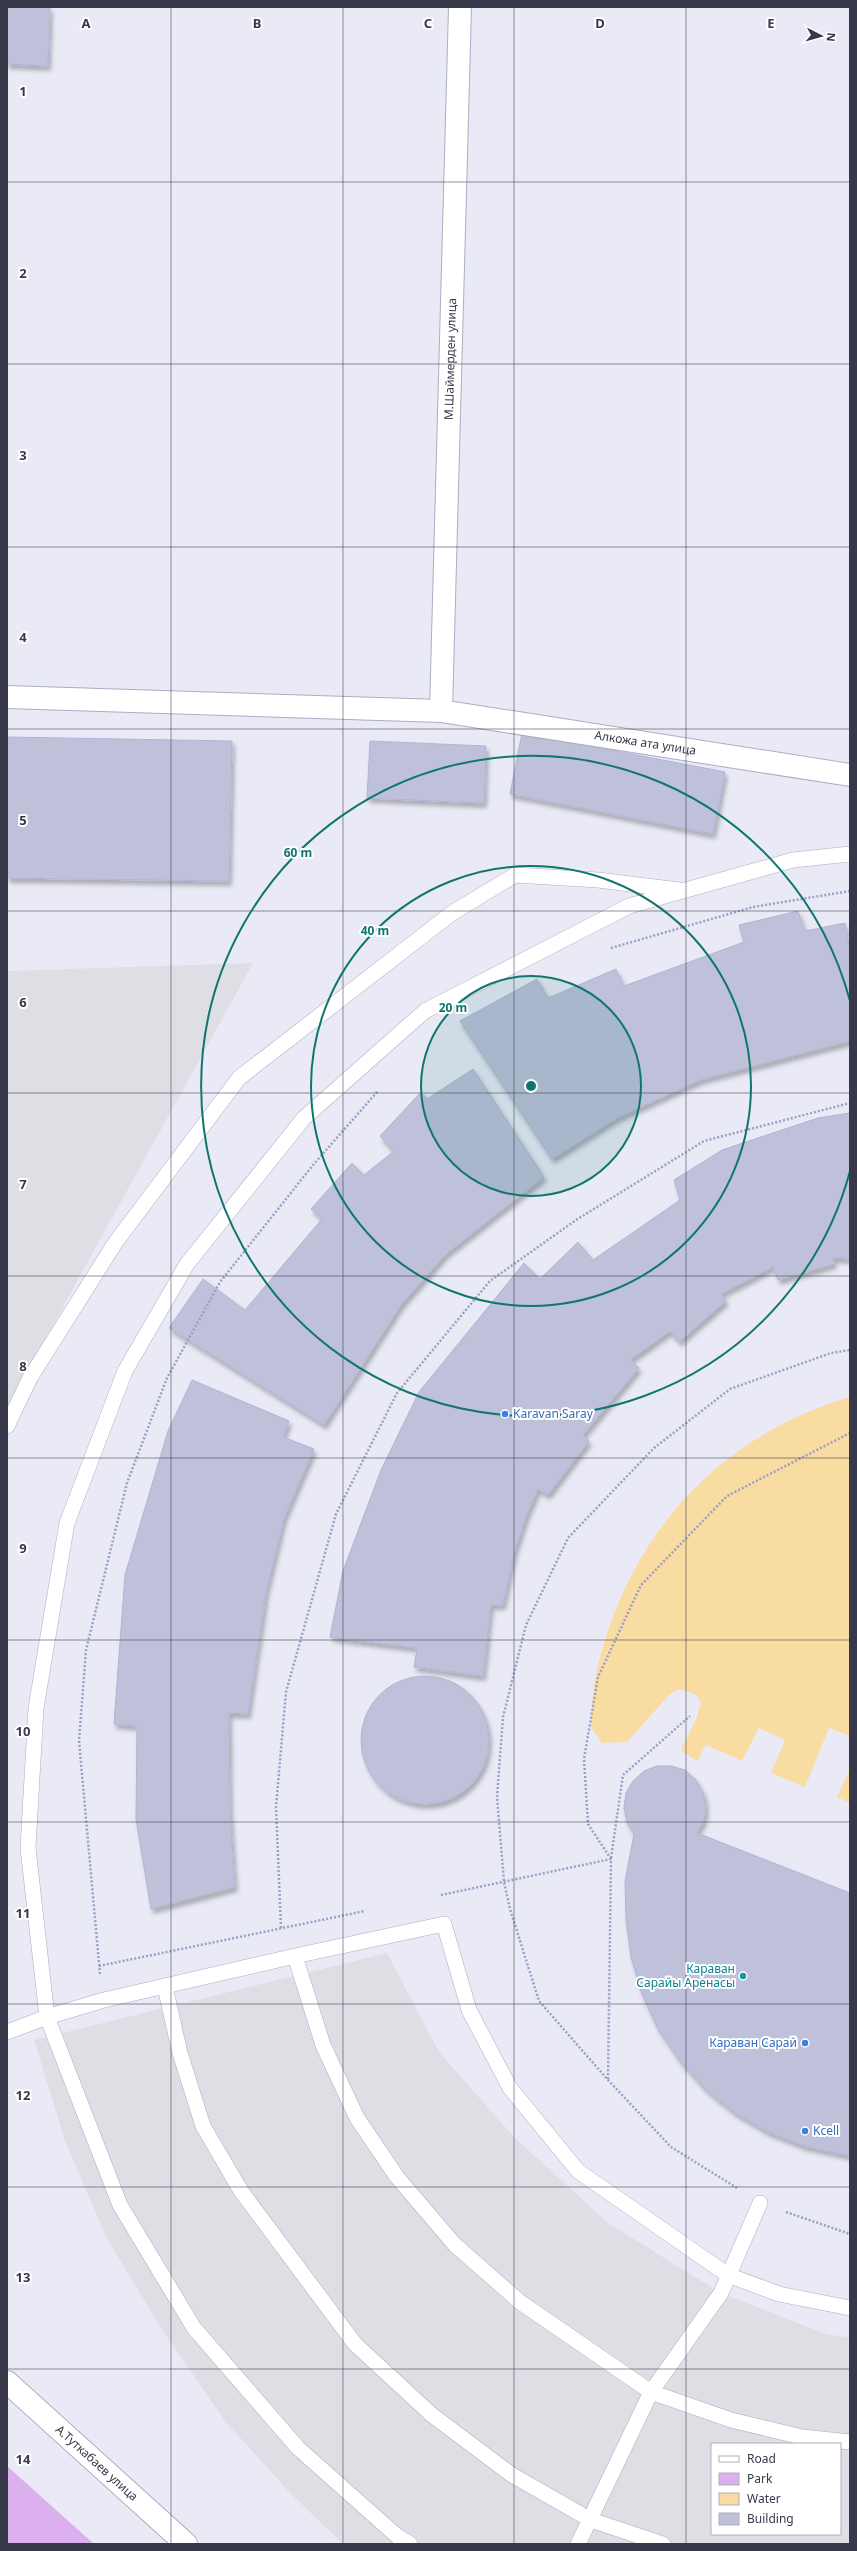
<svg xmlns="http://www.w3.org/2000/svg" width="857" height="2551" viewBox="0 0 857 2551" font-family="'Noto Sans',sans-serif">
<defs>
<filter id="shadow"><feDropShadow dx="2.5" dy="4.5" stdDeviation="2" flood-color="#0004"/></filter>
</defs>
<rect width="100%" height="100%" fill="#eaeaf6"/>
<!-- green -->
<path fill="#dcafee" d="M7 2466 94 2544H7Z"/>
<!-- parking -->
<path fill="#dedfe5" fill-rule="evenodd" d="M253 963 7 1408V971Z
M387 1953 439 2052 513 2136 608 2223 721 2293 826 2334 850 2338V2544H343L290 2493 225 2421 165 2334 107 2239 65 2141 34 2040ZM712 2444H840V2534H712Z"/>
<!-- water -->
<path fill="#f8dca1" d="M850 1397V1736L829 1728 805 1787 771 1773 785 1740 759 1728 742 1761 706 1745 697 1761 681 1750 697 1717 701 1702 695 1694 680 1689 670 1694 627 1742 602 1743 591 1727C592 1711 592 1694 595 1679 624 1541 714 1437 850 1397Z
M850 1769V1803L837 1797Z"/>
<!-- building -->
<path fill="#bec1d9" stroke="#b0b5d5" filter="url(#shadow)" d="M7 7H50L48 66 7 64Z
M522 733 725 772 713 834 510 794Z
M7 737 232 741 229 881 7 878Z
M370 741 486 746 484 803 367 798Z
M798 911 805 931 845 923 850 949V1041L700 1080 617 1118 552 1159 460 1021 537 979 548 998 616 969 624 986 744 942 739 925Z
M473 1069 544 1177 446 1254 401 1305 324 1425 169 1328 203 1279 245 1310 322 1219 311 1209 352 1163 364 1175 394 1151 380 1136 421 1092 427 1099Z
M850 1113V1259L833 1258 834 1264 778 1280 773 1267 721 1294 726 1301 679 1342 670 1331 630 1360 639 1368 583 1435 589 1441 548 1495 538 1489 526 1517 515 1550 503 1605H491L483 1676 414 1667 417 1648 330 1637 343 1571 381 1470 419 1392 524 1263 540 1279 578 1242 593 1260 680 1200 674 1180 722 1150 818 1118Z
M192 1380 289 1421 283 1437 314 1449 284 1518 266 1592 248 1714 229 1713 230 1812 235 1887 151 1909 136 1819 137 1726 114 1724 125 1575 168 1431Z
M361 1740a64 64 0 1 1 128 0a64 64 0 1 1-128 0Z
M657 1766H671L685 1770 696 1780 703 1792 706 1806 704 1820 697 1833 850 1893V2156L804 2146 768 2132 735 2113 705 2089 680 2061 658 2029 642 1994 631 1957 626 1920 625 1881 634 1834 627 1822 624 1808 626 1793 633 1781 644 1771Z"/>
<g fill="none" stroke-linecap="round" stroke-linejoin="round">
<!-- lane casing -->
<g stroke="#abadc3" stroke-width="16">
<path id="lane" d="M7 1426 30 1378 115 1243 239 1078 452 913 515 875 598 880 679 890
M295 1956 323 2045 357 2118 397 2177 455 2245 520 2302 651 2392 731 2420 802 2437 850 2442
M165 1987 180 2053 203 2126 241 2191 355 2344 432 2415 512 2475 591 2520 663 2544
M7 2032 47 2017 104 2000 295 1956 444 1924 469 2010 510 2088 578 2171 728 2275 779 2294 850 2308
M410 2544 397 2536 298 2448 194 2328 120 2205 47 2017 28 1848 36 1708 67 1523 125 1371 187 1264 304 1118 425 1011 629 906 793 860 850 854
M578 2544 651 2392 721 2293 760 2203"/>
</g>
<!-- street casing -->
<g stroke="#abadc3" stroke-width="24">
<g id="street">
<path id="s1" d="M7 697 441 711 850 775"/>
<path id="s2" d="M441 711 460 7"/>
<path id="s3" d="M7 2382 186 2544"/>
</g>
</g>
<!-- path -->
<path stroke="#9b9fc6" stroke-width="2.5" stroke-dasharray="2 2" stroke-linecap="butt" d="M611 948 753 907 850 891
M611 1858 623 1775 690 1716
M611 1859 588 1824 584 1759 598 1677 641 1585 727 1496 850 1433
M441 1895 611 1859 608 2080
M281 1928 276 1807 286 1692 336 1514 397 1393 490 1281 576 1220 704 1141 850 1103
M99 1966 365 1911
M100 1974 79 1741 86 1650 127 1483 167 1378 220 1282 313 1165 378 1091
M737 2188 671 2147 608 2080 539 2001 510 1909 504 1882 497 1797 503 1717 526 1625 568 1538 654 1448 730 1389 831 1353 850 1350
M786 2212 850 2234"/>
<!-- lane -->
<use href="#lane" stroke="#fff" stroke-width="15"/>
<!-- street -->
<use href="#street" stroke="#fff" stroke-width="22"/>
</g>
<!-- grid -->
<path fill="none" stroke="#37394b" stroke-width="1" stroke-opacity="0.55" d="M171 7V2544M343 7V2544M514 7V2544M686 7V2544M7 182H850M7 364H850M7 547H850M7 729H850M7 911H850M7 1093H850M7 1276H850M7 1458H850M7 1640H850M7 1822H850M7 2004H850M7 2187H850M7 2369H850"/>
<!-- distance rings -->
<circle cx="531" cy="1086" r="110" fill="#0f766e" fill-opacity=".12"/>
<g fill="none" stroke="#0f766e" stroke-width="2">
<circle cx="531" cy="1086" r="110"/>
<circle cx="531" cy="1086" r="220"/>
<path d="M850 1171A330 330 0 1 1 850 1001"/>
</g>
<!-- markers -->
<g fill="#3f7fe0" stroke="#fff" stroke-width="1.5">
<circle cx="505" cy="1414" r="4"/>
<circle cx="805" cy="2043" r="4"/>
<circle cx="805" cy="2131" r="4"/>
</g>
<circle fill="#0f9aa8" stroke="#fff" stroke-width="1.5" cx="743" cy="1976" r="4"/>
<g text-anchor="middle" stroke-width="4" stroke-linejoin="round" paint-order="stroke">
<!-- street labels -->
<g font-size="12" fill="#37394b" stroke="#fff">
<text dy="4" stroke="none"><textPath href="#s2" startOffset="352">М.Шаймерден улица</textPath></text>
<text dy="4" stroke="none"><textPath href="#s1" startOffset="641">Алкожа ата улица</textPath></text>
<text dy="4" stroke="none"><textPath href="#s3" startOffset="121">А.Туткабаев улица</textPath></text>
</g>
<!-- shop labels -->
<g font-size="12" fill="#366cbe" stroke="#fff" text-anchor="start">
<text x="513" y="1418">Karavan Saray</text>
<text x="797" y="2047" text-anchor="end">Караван Сарай</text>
<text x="813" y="2135">Kcell</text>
</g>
<!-- culture labels -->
<g font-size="12" fill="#0d838f" stroke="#fff" text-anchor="end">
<text x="735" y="1973">Караван<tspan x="735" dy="14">Сарайы Аренасы</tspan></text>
</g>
</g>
<g font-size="13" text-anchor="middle" font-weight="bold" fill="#37394b" stroke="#fff" stroke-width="4" stroke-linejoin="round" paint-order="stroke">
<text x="86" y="28">A</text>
<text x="257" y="28">B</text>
<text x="428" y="28">C</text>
<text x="600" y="28">D</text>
<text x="771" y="28">E</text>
<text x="23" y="96">1</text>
<text x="23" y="278">2</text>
<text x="23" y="460">3</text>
<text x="23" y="642">4</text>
<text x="23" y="825">5</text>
<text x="23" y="1007">6</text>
<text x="23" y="1189">7</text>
<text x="23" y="1371">8</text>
<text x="23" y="1553">9</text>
<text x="23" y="1736">10</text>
<text x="23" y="1918">11</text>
<text x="23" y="2100">12</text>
<text x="23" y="2282">13</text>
<text x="23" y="2464">14</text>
</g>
<circle cx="531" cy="1086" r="6" fill="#0f766e" stroke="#fff" stroke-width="2"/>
<g font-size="12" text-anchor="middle" font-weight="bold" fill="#0f766e" stroke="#fff" stroke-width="4" stroke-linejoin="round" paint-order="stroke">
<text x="298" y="857">60 m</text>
<text x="375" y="935">40 m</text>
<text x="453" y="1012">20 m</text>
</g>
<!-- border -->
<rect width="857" height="2551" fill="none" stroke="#37394b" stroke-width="16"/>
<!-- legend -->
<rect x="711" y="2443" width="130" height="92" fill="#ffffff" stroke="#afb0b7"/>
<rect x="719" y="2456" width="20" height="6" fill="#ffffff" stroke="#afb0b7"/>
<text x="747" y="2463" font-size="12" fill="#37394b">Road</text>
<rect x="719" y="2473" width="20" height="12" fill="#dcafee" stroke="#afb0b7"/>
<text x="747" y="2483" font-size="12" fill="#37394b">Park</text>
<rect x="719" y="2493" width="20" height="12" fill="#f8dca1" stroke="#afb0b7"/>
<text x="747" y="2503" font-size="12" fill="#37394b">Water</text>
<rect x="719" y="2513" width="20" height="12" fill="#bec1d9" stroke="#afb0b7"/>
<text x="747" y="2523" font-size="12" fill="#37394b">Building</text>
<!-- north arrow -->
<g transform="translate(821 36) rotate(96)" stroke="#ffffff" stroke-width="3" paint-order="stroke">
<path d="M0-3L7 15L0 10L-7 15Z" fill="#37394b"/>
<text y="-6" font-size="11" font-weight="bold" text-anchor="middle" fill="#37394b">N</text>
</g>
</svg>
